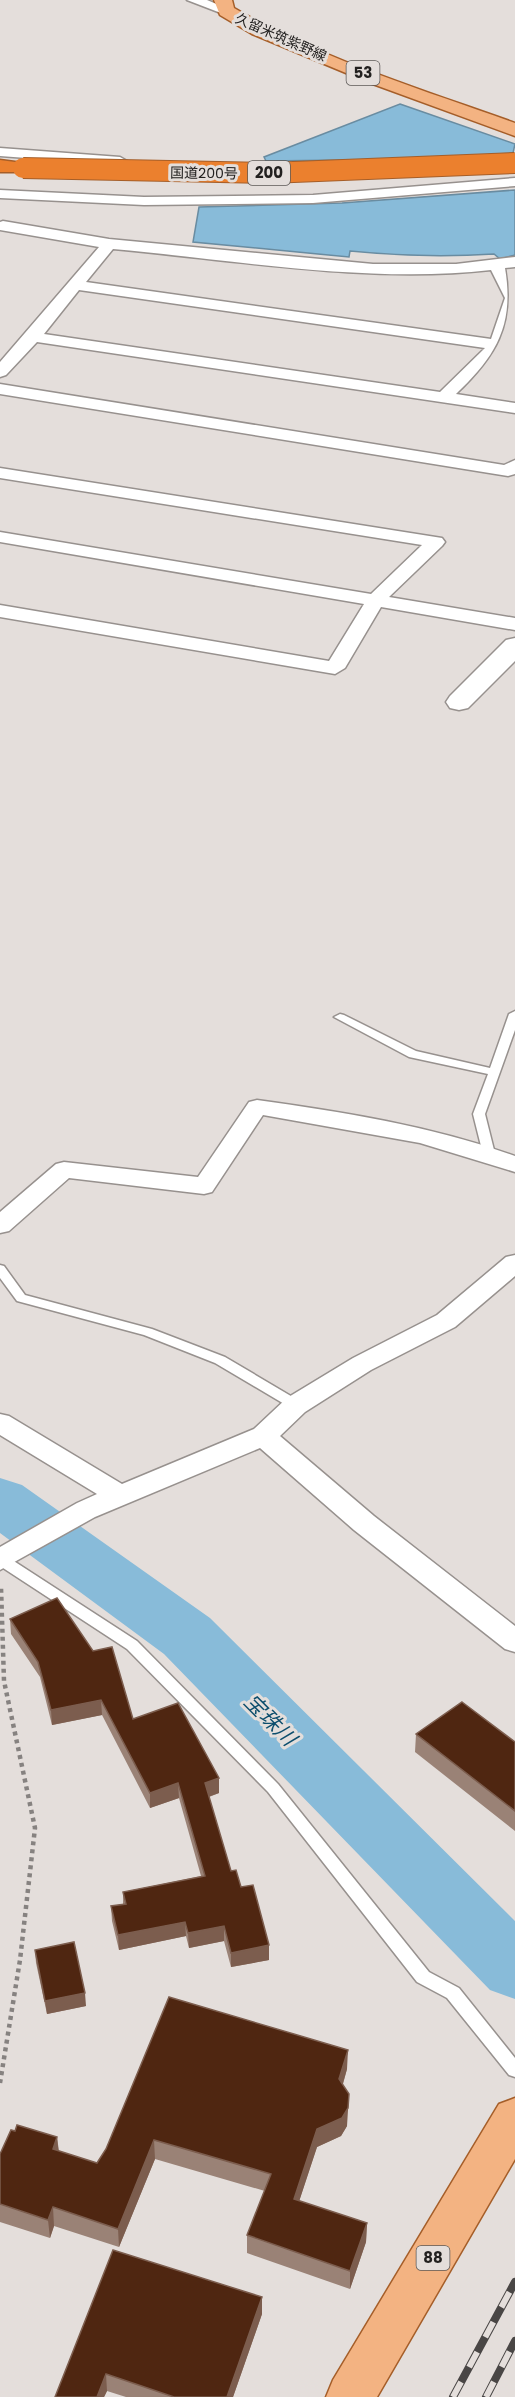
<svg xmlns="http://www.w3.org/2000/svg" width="515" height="2397" viewBox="0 0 515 2397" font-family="Poppins,'Noto Sans JP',sans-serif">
<rect width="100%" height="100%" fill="#e4dedb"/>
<!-- water -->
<path fill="#88bbd9" stroke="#698ca1" stroke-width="1.5" d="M400 104 515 144 513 153 418 159 266 161 264 157Z
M515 190V255L500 259 494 254C445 257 399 256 350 251L349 257 193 242 199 207 342 203Z"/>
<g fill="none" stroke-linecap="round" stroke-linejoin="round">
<!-- river -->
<path fill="#88bbd9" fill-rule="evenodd" d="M0 1478 22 1485 210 1618 515 1921V1999L490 1990 164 1654 0 1533Z"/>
<!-- lane casing -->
<g stroke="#97918e" stroke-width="3">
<path id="lane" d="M515 1011V1030L485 1114 495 1154 489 1158 483 1154 473 1114 488 1074 409 1057 334 1017 340 1014 344 1015 416 1051 490 1068 509 1014Z
M0 1265 4 1266 25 1295 152 1329 225 1357 301 1402 302 1405 301 1408H291L215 1363 144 1335 17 1301 0 1278Z
M0 1555 6 1556 137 1641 278 1784 429 1972 459 1988 515 2058V2077L509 2075 447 1998 417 1982 268 1792 127 1649 0 1566Z"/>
</g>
<!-- street casing -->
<g stroke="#97918e" stroke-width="3">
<path id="street" d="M187 0H207L233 11 226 15Z
M0 148 120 157 127 161 120 165 0 156Z
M515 178V186L313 203 144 205 0 198V190L144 197 313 195Z
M3 221 109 239 373 264H456L515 257V267L505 268C515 326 495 357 456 394L515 403V413L37 342 6 375 0 377V362L99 247 0 230V222ZM113 249C234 260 370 284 491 270L505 298 491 339 86 282ZM79 290 485 348 440 392 44 334Z
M0 384 504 465 515 460V474L508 476 0 394Z
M0 468 442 538 445 542 442 546 389 597 515 618V630L381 607 345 668 335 674 0 617V605L329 661 364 604 0 542V532L371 594 422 545 0 478Z
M257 1100C344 1112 431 1126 515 1156V1172L420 1143 263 1115 212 1192 204 1194 69 1178 9 1231 0 1233V1212L56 1164 64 1162 198 1177 249 1102Z
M515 1255V1276L455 1327 371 1370 305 1412 280 1436 374 1516 515 1626V1652L505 1649 354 1530 260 1448 95 1517 0 1570V1547L77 1503 97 1494 0 1435V1414L9 1416 122 1484 254 1429 287 1398 353 1358 437 1315 506 1257Z"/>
</g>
<!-- secondary casing -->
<g stroke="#97918e" stroke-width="3">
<path id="secondary" d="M515 638V661L468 708 459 710 450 708 446 702 450 696 506 640Z"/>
</g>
<!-- primary casing -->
<g stroke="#a55e29" stroke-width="3">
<path id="primary" d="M214 0H232L234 8C318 58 423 90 515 123V136L370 83 252 34 220 15Z
M515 2098V2159L377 2397H326L333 2380 499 2104Z"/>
</g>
<!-- highway casing -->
<g stroke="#a55e29" stroke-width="3">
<path id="highway" d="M0 160 30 164 33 168 30 172H0Z"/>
</g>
<!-- path -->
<path stroke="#868280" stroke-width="4.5" stroke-dasharray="4 4" stroke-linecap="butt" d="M0 2083 20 1960 35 1828 4 1681 1 1587"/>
<!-- lane -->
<use href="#lane" fill="#fff" fill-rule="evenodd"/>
<!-- street -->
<use href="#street" fill="#fff" fill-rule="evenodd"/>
<!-- secondary -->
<use href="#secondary" fill="#fff" fill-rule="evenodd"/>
<!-- primary -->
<use href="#primary" fill="#f3b382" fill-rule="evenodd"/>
<!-- highway -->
<use href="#highway" fill="#eb802e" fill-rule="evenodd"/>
<!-- rail casing -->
<g stroke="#494645" stroke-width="8">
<path id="rail" d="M453 2397 515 2282
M486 2397 515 2341"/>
</g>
<!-- rail -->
<use href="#rail" stroke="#e4dedb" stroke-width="6" stroke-dasharray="17" stroke-linecap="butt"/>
<!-- highway-bridge casing -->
<g stroke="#a55e29" stroke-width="22" stroke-linecap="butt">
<path id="highway-bridge" d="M23 168 269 173 515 163"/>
</g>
<!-- highway-bridge -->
<use href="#highway-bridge" stroke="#eb802e" stroke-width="20"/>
</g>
<!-- wall -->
<path fill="#9a8276" d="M10 1619 133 1719 219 1778V1793L209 1797 231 1871 241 1887 269 1945V1960L231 1967 224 1941 189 1948 186 1936 119 1950 112 1921 111 1906 123 1904V1892L201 1876 179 1798 150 1808 102 1715 52 1725 40 1677 11 1634Z
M416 1734 515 1742V1831L415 1752Z
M35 1950 86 2006 47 2014 36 1963Z
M347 2069 343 2084 347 2126 341 2136 317 2147 299 2201 367 2223 366 2242 350 2289 247 2253V2235L265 2191 155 2159 119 2247 54 2226 50 2238 0 2222V2154L15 2131 57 2137 59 2151 97 2163 106 2149Z
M262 2297V2314L233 2397H126L107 2391 104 2397H55Z"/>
<!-- shaded-wall -->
<path fill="#7c5d4e" d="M101 1700 102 1715 52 1725 51 1710Z
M219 1778V1793L205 1798V1783Z
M178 1783 179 1798 150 1808V1793Z
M185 1922 186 1936 119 1950 118 1935Z
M224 1926V1941L189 1948 188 1933Z
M269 1945V1960L231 1967V1953Z
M85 1993 86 2006 47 2014 45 2001Z
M348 2050 347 2069 339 2097V2079Z
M349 2094 347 2126 341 2136 317 2147 294 2217V2199L317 2129Z
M57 2137 59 2156 53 2149Z
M154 2140 155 2159 119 2247 118 2229Z
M53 2207 54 2226 50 2238 48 2220Z
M367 2223 366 2242 350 2289V2271Z
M262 2297V2314L233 2397H227Z
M106 2374 107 2391 104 2397H97Z"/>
<!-- building -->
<path fill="#4f2611" stroke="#7c5d4e" stroke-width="1.5" d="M57 1598 93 1651 112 1647 133 1719 178 1703 219 1778 205 1783 231 1871 236 1870 241 1887 253 1885 269 1945 231 1953 224 1926 188 1933 185 1922 118 1935 111 1906 126 1904 123 1892 205 1876 178 1783 150 1793 101 1700 51 1710 38 1662 10 1619Z
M462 1702 515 1742V1811L416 1734Z
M74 1942 85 1993 45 2001 35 1950Z
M169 1997 348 2050 339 2079 349 2094 348 2108 342 2118 317 2129 294 2199 367 2223 350 2271 247 2235 271 2174 154 2140 118 2229 53 2207 48 2220 0 2204V2154L11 2130 15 2131 17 2125 57 2137 53 2149 97 2163 106 2149Z
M113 2250 262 2297 227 2397H174L106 2374 97 2397H55Z"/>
<g text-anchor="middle" stroke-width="6" stroke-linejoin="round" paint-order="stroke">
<!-- far-street labels -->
<g font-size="14" fill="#22201f" stroke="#e4dedb">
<text transform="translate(281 37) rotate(24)" y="5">久留米筑紫野線</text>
<text transform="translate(204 173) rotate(1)" y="5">国道200号</text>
</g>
<!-- shield labels -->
<g fill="#e4dedb" stroke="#5c5957" stroke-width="1.5">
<rect x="346.5" y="61" width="33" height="24" rx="4.5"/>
<rect x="248" y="161" width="42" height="24" rx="4.5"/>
<rect x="416.5" y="2246" width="33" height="24" rx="4.5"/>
</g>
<g font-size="15" font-weight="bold" fill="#22201f">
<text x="363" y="78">53</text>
<text x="269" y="178">200</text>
<text x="433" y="2263">88</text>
</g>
<!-- near-water labels -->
<g font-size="21" font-style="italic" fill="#0d4e6d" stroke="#e4dedb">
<text transform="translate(270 1720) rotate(45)" y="7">宝珠川</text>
</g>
</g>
</svg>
